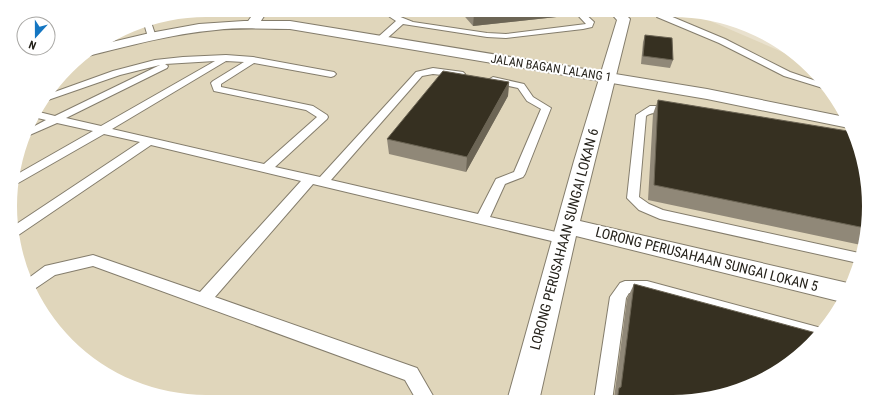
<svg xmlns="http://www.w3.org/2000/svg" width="879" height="412" viewBox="0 0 879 412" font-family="'Roboto Condensed',sans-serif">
<rect width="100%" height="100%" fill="#e9e1ce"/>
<!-- built -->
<path fill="#e0d6bb" d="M206 10H673L694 14 801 60 812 68 854 131 869 206 854 281 829 325 792 361 748 387 699 400 206 402 131 387 77 353 30 293 12 231 14 168 36 108 86 51 143 20Z"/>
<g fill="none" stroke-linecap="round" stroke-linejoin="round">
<!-- service casing -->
<g stroke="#847d6c" stroke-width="2">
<path id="service" d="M384 10H392L398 16 413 22 487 33 506 34 586 24 573 10H581L594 22 592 27 583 29 506 38 487 37 403 24 383 42H380L376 40 377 38 396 21 390 17Z
M657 13H663L725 39 790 72 822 83 826 89 784 76 719 43 657 17Z
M150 19 156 37 152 39 148 37 143 20Z
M226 55 253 57 334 72 336 74 334 76 331 77 254 63 221 84V87L313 106 327 115 328 117 327 119 275 167 320 177 416 72 433 68 463 72 465 74 463 76 460 77 433 74 422 76 331 180 478 214 496 179 514 172 541 109 527 101 518 88 490 82 488 80 493 77 524 84 533 97 551 108 525 174 523 177 505 184 490 217 569 235 571 239 569 243 564 244 313 184 215 297 417 368 436 401H417L405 380 93 266 55 275 30 292 26 280 45 266 93 255 200 292 301 181 151 145 14 238 12 227 140 142 104 134 13 186 14 176 93 131 57 123 25 137 29 129 46 120 33 117 35 111 55 116 160 65 120 75 48 100H43L49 94 113 71 155 60 183 57ZM215 61 101 126 66 118 167 68 168 66 165 64ZM226 61 244 62 213 81 211 83 214 91 306 110 317 117 264 164 112 129Z
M650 106H672L677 109C671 116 656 109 646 116L639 197 649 204 663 210 859 253 858 263 660 219 639 210 627 198 636 115Z
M625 281H647L825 329 814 340 647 293H629L626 298 612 401H594L610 297 620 283Z"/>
</g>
<!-- minor casing -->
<g stroke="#847d6c" stroke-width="2">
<path id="minor" d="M256 10H268L257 27H247L246 24Z
M608 10H621L630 19 580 221 852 284 842 302 576 236 539 401H507L574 161 617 20Z"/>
</g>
<!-- secondary casing -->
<g stroke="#847d6c" stroke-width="2">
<path id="secondary" d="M244 21H290L707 89 845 117 852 128H849L707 99 290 29C266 29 241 27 216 30 171 34 128 46 84 57H81L87 51 95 46 150 33 199 24Z"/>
</g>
<!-- service -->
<use href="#service" fill="#fff" fill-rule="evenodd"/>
<!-- minor -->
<use href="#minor" fill="#fff" fill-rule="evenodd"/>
<!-- secondary -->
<use href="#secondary" fill="#fff" fill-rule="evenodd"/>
</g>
<!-- wall -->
<path fill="#908878" d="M459 10H576L575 15 473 26Z
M645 35 673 60 670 68 641 64 643 42Z
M509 82 508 96 466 172 389 154 387 139Z
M658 100 869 206 861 245 648 200 653 114Z
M634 284 699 400 613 401 614 398 627 299Z"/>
<!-- shaded-wall -->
<path fill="#6c6555" d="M515 10H576L575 15 473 26 474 14Z
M509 82 508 96 466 172 467 157Z"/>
<!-- building -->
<path fill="#363021" stroke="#6c6555" d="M470 10H515L474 14Z
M645 35 672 38 673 60 643 56Z
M443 71 509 82 467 157 387 139Z
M658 100 854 132 869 206 865 228 654 185Z
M634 284 820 334 792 361 748 387 699 400 617 401 619 388 621 387Z"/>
<g text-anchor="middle" stroke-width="4" stroke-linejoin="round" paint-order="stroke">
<!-- far-street labels -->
<g font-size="12" fill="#24211a" stroke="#fff">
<text transform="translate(551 68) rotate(9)" y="4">JALAN BAGAN LALANG 1</text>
</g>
<!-- street labels -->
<g font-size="14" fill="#24211a" stroke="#fff">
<text transform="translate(564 239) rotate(-75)" y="5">LORONG PERUSAHAAN SUNGAI LOKAN 6</text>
<text transform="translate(707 259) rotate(14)" y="5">LORONG PERUSAHAAN SUNGAI LOKAN 5</text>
</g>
</g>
<!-- crop -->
<path d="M0 0H879V412H0ZM206 17H673A189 189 0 0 1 862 206V206A189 189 0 0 1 673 395H206A189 189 0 0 1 17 206V206A189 189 0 0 1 206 17Z" fill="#fff" fill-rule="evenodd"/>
<!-- north arrow -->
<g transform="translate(36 36) rotate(201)"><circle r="19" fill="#ffffff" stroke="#a7a6a3"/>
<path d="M0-3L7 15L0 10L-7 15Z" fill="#1476c2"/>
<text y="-6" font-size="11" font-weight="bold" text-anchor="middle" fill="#24211a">N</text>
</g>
</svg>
